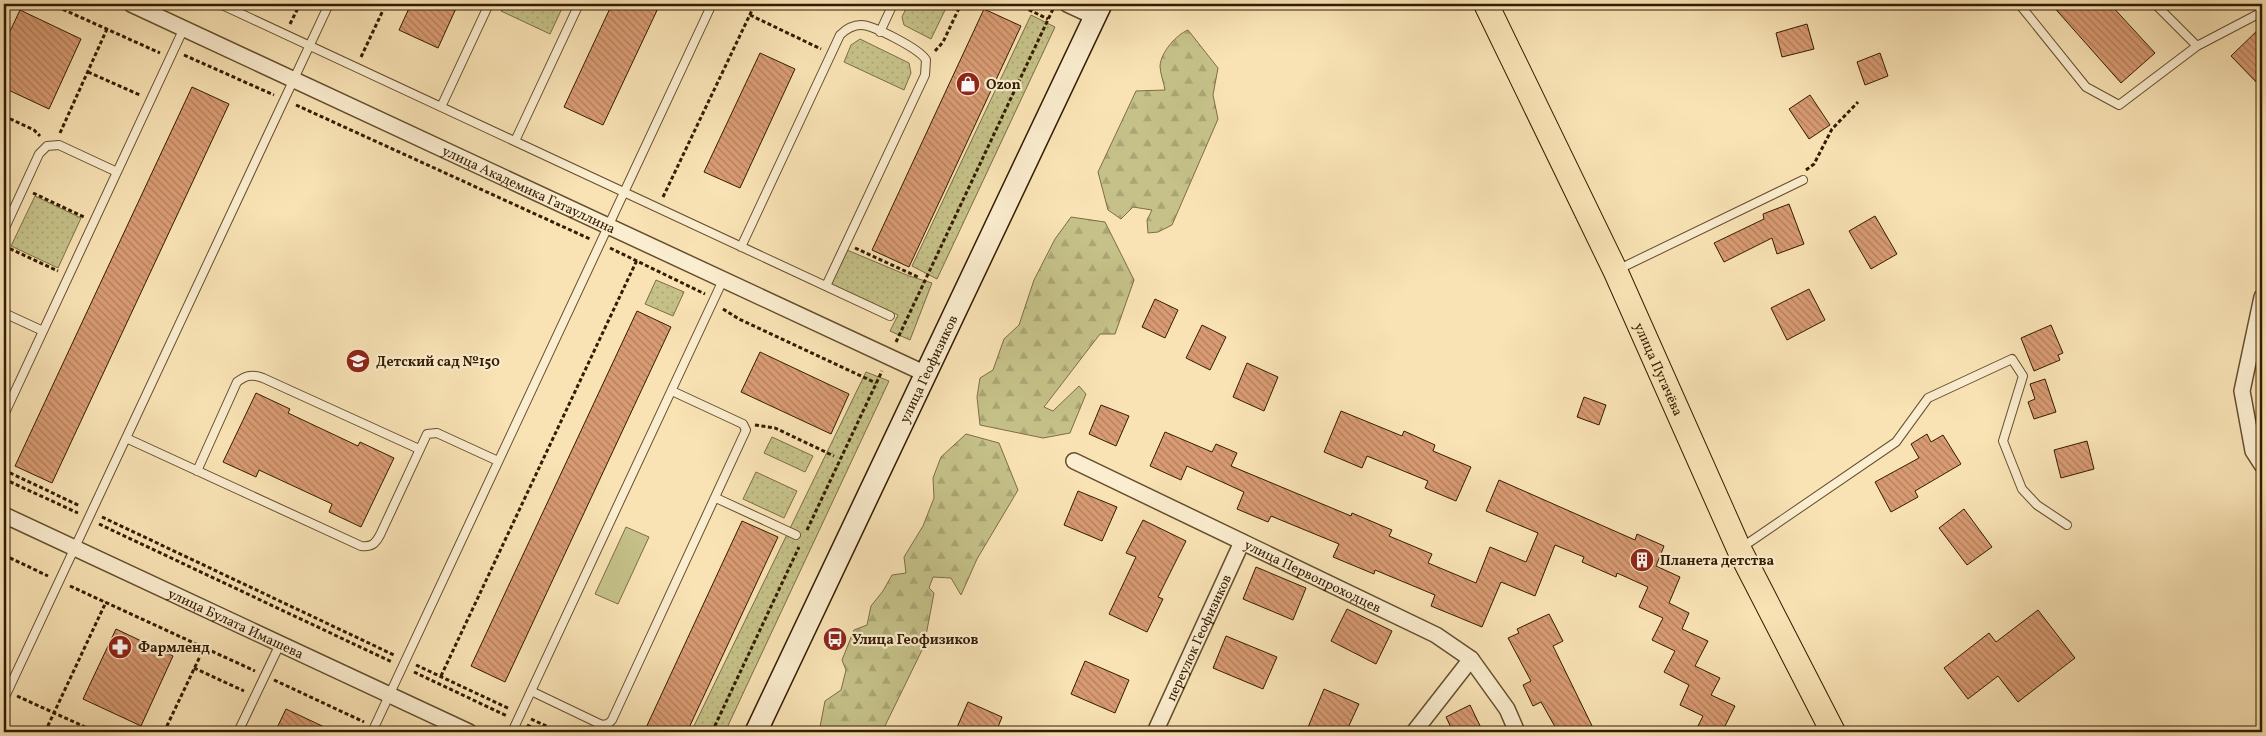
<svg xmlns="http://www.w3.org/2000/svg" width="2266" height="736" viewBox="0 0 2266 736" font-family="Vollkorn,serif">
<defs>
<pattern id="green-dots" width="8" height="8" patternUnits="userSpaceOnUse" patternTransform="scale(1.25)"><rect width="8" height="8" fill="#c5c188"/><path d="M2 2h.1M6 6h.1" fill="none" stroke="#aaa574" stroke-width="1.8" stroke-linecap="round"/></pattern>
<pattern id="forest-firs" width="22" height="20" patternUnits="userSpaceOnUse" patternTransform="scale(1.25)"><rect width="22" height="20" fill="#c5c188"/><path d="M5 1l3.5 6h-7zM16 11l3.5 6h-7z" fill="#aaa574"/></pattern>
<pattern id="building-back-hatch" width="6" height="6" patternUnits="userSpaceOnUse" patternTransform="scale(1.25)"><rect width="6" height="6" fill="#d99b73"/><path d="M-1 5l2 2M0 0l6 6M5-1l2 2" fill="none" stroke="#b17e5c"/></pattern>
</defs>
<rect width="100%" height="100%" fill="#f9e3b5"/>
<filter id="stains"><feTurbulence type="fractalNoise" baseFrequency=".004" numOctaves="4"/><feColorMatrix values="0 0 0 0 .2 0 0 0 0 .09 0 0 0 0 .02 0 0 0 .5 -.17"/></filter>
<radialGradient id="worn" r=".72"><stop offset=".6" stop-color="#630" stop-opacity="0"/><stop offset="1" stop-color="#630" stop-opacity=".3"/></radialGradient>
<!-- green -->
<path fill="url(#green-dots)" stroke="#7c6e44" d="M504 4H564L550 34 501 11Z
M908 4H948L931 39 904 25 902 17Z
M1031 15 1055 27 937 279 912 266Z
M860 39 909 63 911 73 904 90 844 62 851 45Z
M35 196 81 218 58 268 11 246Z
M847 250 909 276 932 283 910 340 890 331 898 315 831 284Z
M656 280 684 292 673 316 645 304Z
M866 372 889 381 725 732H691Z
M772 437 813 456 805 472 764 453Z
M756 472 797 491 784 518 743 499Z"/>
<!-- forest -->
<path fill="url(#forest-firs)" stroke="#7c6e44" d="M1188 30 1218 68 1213 95 1218 119 1172 225 1158 232 1148 233 1147 220 1152 210 1133 207 1121 219 1108 210 1098 172 1136 91 1165 90C1164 83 1160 73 1160 66 1161 52 1176 35 1188 30Z
M1071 217 1105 222 1134 280 1115 334H1100L1044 407 1053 411 1079 386 1086 394 1070 433 1043 438 980 425 977 397 980 378 993 370 1004 339 1019 325 1034 280 1055 239Z
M966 434 999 443 1018 490 977 559 961 595 951 578 933 577 929 588 934 593 924 646 882 732H819L825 701 841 690 846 670 842 660 854 630 867 625 871 606 883 591 892 575 906 573 904 557 923 526 934 498 933 478 941 457Z"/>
<!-- pitch -->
<path fill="#c5c188" stroke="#7c6e44" d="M626 527 649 537 618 604 595 594Z"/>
<!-- building -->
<path fill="url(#building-back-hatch)" stroke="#331c00" d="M411 4H458L438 48 399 30Z
M612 4H660L603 125 564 107Z
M2051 4H2110L2155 53 2121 83Z
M984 9 1021 26 909 267 872 250Z
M20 10 81 39 49 109 4 88V44Z
M1807 24 1814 49 1782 57 1776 33Z
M2262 26V88L2231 56Z
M760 53 795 69 740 188 704 172Z
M1880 53 1888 76 1865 85 1857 62Z
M192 87 229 104 52 483 15 466Z
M1810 95 1830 125 1809 139 1789 109Z
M1789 204 1804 244 1777 254 1772 238 1724 262 1714 243 1764 219 1763 214Z
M1875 216 1897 254 1871 269 1849 231Z
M1809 289 1825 320 1787 340 1771 308Z
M1155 299 1178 310 1165 338 1142 327Z
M637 311 671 327 505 682 471 666Z
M1202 325 1226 337 1210 370 1186 358Z
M2051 325 2063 353 2058 355 2060 360 2034 371 2021 338Z
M760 352 849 394 831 434 741 392Z
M1247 363 1278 377 1264 411 1233 397Z
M2045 379 2056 412 2034 419 2028 402 2035 399 2030 384Z
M256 393 290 409 288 413 358 446 360 442 394 458 361 527 329 512 332 504 259 470 256 477 223 462Z
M1584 397 1606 405 1599 425 1577 417Z
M1101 405 1129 416 1116 446 1089 434Z
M1341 411 1402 436 1404 431 1435 445 1433 451 1471 467 1456 501 1425 488 1428 481 1367 456 1362 468 1324 452Z
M1165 432 1212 452 1216 444 1237 453 1231 466 1351 516 1352 513 1392 530 1389 536 1432 554 1428 563 1476 583 1490 547 1526 562 1538 533 1486 511 1499 480 1635 540 1637 534 1664 546 1656 566 1680 577 1669 603 1689 613 1682 629 1708 641 1695 666 1720 678 1711 695 1735 706 1722 732H1695L1703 716 1680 705 1689 685 1664 672 1675 651 1652 640 1663 618 1639 607 1648 587 1617 573 1616 577 1582 562 1584 557 1555 545 1535 596 1501 582 1482 627 1431 606 1435 595 1375 570 1374 574 1333 557 1339 544 1271 516 1268 522 1237 509 1244 492 1187 466 1181 480 1150 466Z
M1927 434 1931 442 1943 435 1961 464 1915 491 1918 497 1891 512 1875 482 1919 458 1911 444Z
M2087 441 2094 469 2061 478 2054 450Z
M1078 491 1117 507 1102 541 1064 525Z
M1964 509 1992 547 1967 565 1939 528Z
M1143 520 1186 541 1158 597 1163 599 1147 632 1109 614 1136 557 1126 553Z
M742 521 778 537 687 732H644Z
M1256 567 1306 588 1293 620 1243 599Z
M1347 609 1392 631 1376 664 1331 641Z
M2038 610 2075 658 2018 702 1998 676 1968 699 1944 668 1989 633 1996 642Z
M1549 614 1563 641 1553 646 1595 732H1558L1541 702 1533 706 1523 685 1531 681 1508 638 1519 633 1517 629Z
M116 629 173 656 141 726 83 699Z
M1226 636 1277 657 1263 689 1213 668Z
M1085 661 1129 680 1115 713 1071 694Z
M1324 689 1359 704 1346 732H1306Z
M968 702 1002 717 996 732H955Z
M1470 705 1483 732H1453L1446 717Z
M286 709 335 732H275Z"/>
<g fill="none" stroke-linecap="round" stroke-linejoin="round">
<!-- lane casing -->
<g stroke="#644e2d" stroke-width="10">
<path id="lane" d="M220 4 890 316
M2155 4 2197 46 2262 12
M2020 5 2086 87 2119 105 2197 46
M880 32 893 4
M441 107 489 4
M515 141 579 4
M4 230 39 154 47 146 59 145 117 172
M741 247 840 35C846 29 852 25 861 25 873 25 920 49 926 60L925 75 826 286
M1617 270 1803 180
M4 313 43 331
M4 415 184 28
M126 438 361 546C372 547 375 544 380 535L427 434 437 433 498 461
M197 471 237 382C246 375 253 374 263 378L419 449
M716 498 796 535
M1741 548 1896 442 1928 398 2012 359 2023 376 2003 441 2022 489 2037 505 2067 525
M531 691 602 725 608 724 612 720 746 430 743 424 672 391
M4 699 329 4
M238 732 280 644
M372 732 712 4
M512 732 723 280"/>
</g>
<!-- street casing -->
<g stroke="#644e2d" stroke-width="18">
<g id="street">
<path id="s1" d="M131 4 926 374"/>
<path d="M1067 4 1095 17"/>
<path d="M2262 297 2242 391 2253 451 2262 465"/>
<path id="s2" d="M1074 461 1436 635 1471 659 1507 709 1517 732"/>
<path id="s3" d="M4 515 469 732"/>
<path id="s4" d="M1155 732 1242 542"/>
<path d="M1414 732 1471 659"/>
</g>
</g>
<!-- secondary casing -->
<g stroke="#331c00" stroke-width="24">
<g id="secondary">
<path id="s5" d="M756 732 1101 4"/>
</g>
</g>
<!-- primary casing -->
<g stroke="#331c00" stroke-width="26">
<g id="primary">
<path id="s6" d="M1486 4 1615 270 1739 549 1833 732"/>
</g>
</g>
<!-- path -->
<path stroke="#331c00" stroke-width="3" stroke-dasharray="4 2.5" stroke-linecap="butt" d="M51 4 160 53
M1017 4 1048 19
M4 13 8 4
M750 15 821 49
M290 24 300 4
M935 51 943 42 961 4
M184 55 274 95
M361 57 386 4
M88 72 140 95
M296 105 590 239
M4 116 34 130 40 136
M60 133 107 29
M1806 170 1814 164 1832 129 1858 102
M33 193 84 217
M663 197 755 4
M4 246 58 271
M610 248 705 294
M855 248 918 277
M723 309 739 319 876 383
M896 342 1053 9
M755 425 775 428 834 456
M4 470 80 506
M4 479 78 513
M102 517 394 655
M99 524 392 662
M807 530 882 371
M4 555 48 576
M70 586 255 671
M416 665 510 709
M194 668 244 691
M414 672 507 716
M441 676 637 260
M274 680 364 722
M17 696 96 732
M531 719 559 732
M527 725 542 732
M45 732 106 602
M164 732 204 648
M712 732 799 547"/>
<!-- lane -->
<use href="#lane" stroke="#fbedcf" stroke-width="8"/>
<!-- street -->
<use href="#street" stroke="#fbedcf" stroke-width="15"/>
<!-- secondary -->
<use href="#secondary" stroke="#fbedcf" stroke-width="21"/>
<!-- primary -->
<use href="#primary" stroke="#f9e3b5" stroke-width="24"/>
</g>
<!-- icons -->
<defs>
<g id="shop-disc" transform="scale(1.25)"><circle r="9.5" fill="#8f2418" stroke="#fbedcf"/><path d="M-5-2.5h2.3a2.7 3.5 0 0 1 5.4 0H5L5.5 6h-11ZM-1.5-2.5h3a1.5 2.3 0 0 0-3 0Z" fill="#fff"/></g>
<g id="school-disc" transform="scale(1.25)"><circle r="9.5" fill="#8f2418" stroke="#fbedcf"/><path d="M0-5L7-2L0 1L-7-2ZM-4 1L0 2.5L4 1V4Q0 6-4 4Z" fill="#fff"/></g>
<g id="building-disc" transform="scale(1.25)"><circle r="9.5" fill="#8f2418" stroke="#fbedcf"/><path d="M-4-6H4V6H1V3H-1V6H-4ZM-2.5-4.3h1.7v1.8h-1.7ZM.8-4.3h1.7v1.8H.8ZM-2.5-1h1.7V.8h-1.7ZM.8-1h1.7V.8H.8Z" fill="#fff"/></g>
<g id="bus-disc" transform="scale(1.25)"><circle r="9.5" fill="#8f2418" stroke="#fbedcf"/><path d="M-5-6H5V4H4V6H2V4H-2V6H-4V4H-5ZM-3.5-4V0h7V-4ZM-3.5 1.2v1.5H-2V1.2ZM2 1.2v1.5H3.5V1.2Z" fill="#fff"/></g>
<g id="pharmacy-disc" transform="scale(1.25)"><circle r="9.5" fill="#8f2418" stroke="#fbedcf"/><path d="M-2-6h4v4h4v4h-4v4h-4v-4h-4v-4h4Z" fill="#fff"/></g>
</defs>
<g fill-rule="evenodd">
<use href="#shop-disc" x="968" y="84"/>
<use href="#school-disc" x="358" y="361"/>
<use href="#building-disc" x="1642" y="560"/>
<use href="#bus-disc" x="835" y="639"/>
<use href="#pharmacy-disc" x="120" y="647"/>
</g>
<g text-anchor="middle" stroke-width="4.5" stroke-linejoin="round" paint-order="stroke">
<!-- poi labels -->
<g font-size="14" font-weight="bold" fill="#331c00" stroke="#fbedcf" text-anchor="start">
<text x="986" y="89">Ozon</text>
<text x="376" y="366">Детский сад №150</text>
<text x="1660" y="565">Планета детства</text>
<text x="852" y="644">Улица Геофизиков</text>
<text x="138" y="652">Фармленд</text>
</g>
<!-- street labels -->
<g font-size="14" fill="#331c00" stroke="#fbedcf">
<text dy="5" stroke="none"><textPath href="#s1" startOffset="439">улица Академика Гатауллина</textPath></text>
<text dy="5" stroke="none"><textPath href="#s5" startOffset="402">улица Геофизиков</textPath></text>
<text dy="5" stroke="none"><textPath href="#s6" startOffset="404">улица Пугачёва</textPath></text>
<text dy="5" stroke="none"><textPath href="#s2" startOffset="265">улица Первопроходцев</textPath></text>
<text dy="5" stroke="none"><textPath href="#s3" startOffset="256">улица Булата Имашева</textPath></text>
<text dy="5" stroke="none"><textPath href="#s4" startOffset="104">переулок Геофизиков</textPath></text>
</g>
</g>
<!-- margin -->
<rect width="2266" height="736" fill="none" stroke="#f9e3b5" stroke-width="20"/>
<rect x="5" y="5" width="2256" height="726" fill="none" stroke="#331c00" stroke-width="2.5"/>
<rect x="10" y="10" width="2246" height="716" fill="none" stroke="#331c00"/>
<rect width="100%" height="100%" filter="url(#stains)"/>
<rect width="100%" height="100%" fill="url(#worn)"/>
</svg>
